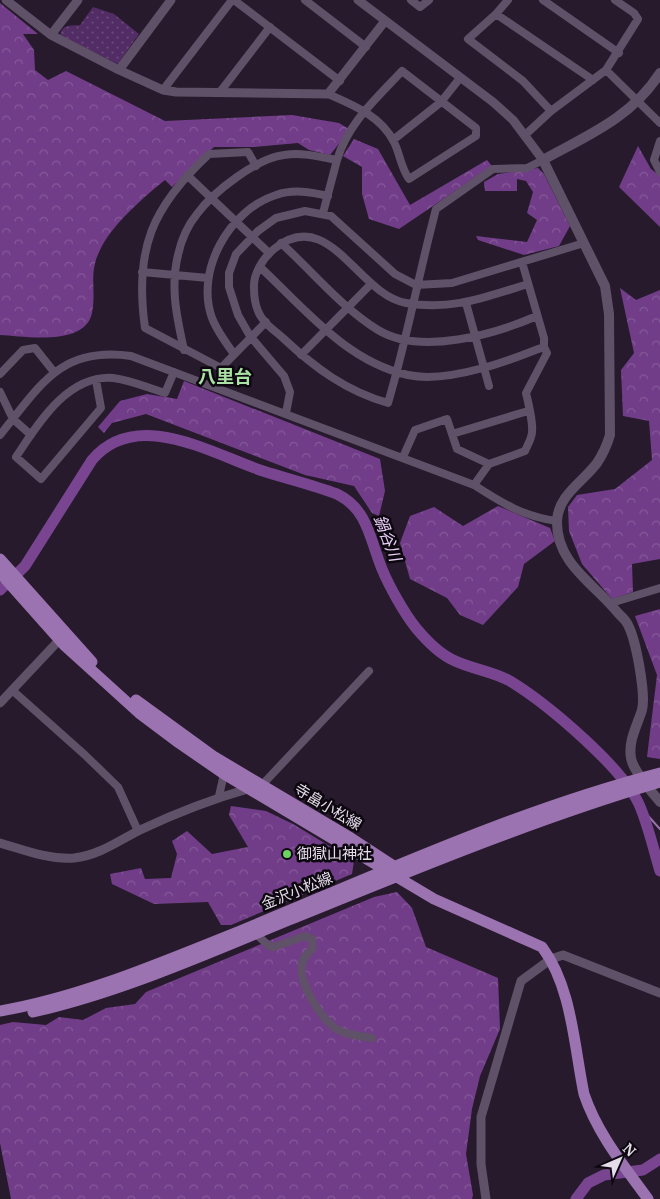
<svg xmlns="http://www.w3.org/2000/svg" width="660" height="1199" viewBox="0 0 660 1199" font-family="Merriweather,'Noto Sans JP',serif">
<defs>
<pattern id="forest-crowns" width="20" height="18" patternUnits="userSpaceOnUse" patternTransform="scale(1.25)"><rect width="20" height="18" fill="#713d88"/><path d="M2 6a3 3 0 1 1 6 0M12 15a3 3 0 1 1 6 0" fill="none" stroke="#855999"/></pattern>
<pattern id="park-dots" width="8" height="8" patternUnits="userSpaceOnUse" patternTransform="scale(1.25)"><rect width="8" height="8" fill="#522c64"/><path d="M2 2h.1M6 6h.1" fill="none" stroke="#6b4a7a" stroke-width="1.8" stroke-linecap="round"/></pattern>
</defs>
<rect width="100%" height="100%" fill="#271a2d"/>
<!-- forest -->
<path fill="url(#forest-crowns)" d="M0 3 38 34H23L34 50 35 70 48 80 66 71 165 121 292 115 339 123 349 129V131L330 155 309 150 298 143 254 147H214L172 187 165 180C144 197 115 222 102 246 87 273 97 288 92 313 85 347 24 336 0 335Z
M354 139 378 149 410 205 487 160 492 166 399 229 369 219 362 194V167L343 156Z
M638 146 651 169 660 176V227L619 187Z
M538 168 544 174 570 226 559 246 524 255 478 240 476 236 527 242 537 220 527 213 533 192 526 181 517 179V191H485L484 182 498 174Z
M620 288 636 300 660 290V559L632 564 633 592 612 599 582 564 569 531 568 507 577 495 615 489 652 460 649 421 623 416 621 370 634 353Z
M184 381 380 459 385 491 379 516 372 513 354 486 305 475 146 414 112 423 104 433 98 427 120 401 147 394 177 399Z
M498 506 550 528 555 541 524 564 518 587 483 625 460 615 447 598 410 579 400 543 410 516 434 507 463 526Z
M660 609V759L647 757 657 675 635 616Z
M231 806 266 811 293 824 354 861 352 874 231 925H221L208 902 154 904 112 884 110 874 141 868 145 879 171 878 177 854 172 841 187 831 212 854 248 847 229 815Z
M397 892 412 908 426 947 498 978 500 1029 480 1076 472 1109 466 1154 473 1195 472 1199H11L0 1143V1025L13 1022 46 1025 59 1017 83 1020 106 1008 135 1004 146 992 374 897Z"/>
<!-- park -->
<path fill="url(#park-dots)" d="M93 7 114 14 139 34 118 64 60 36C62 24 70 26 80 25Z"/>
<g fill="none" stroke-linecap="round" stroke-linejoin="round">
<!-- stream -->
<path stroke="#9973ac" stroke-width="2" d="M641 808 660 829"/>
<!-- river -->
<path stroke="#794591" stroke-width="11" d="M0 590 25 566 92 460C137 407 212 454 263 471 288 479 313 485 337 494 368 509 370 540 382 569 389 586 404 613 416 628 426 640 438 653 453 660 471 669 492 671 510 681 546 703 627 770 641 809 649 829 654 851 660 871
M576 1199 588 1183 604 1175 643 1170 660 1159"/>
<!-- minor -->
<path stroke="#5f5167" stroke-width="8" d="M234 0 340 81
M305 0 366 47
M411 0 420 7 429 0
M508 0 496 14 468 39 523 81 551 111
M543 0 619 53
M496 14 593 80
M606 70 660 123
M163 90 232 0
M220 92 270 27
M328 94C353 105 381 116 394 142 400 154 401 168 409 179L476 136V128L402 71C376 99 348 123 337 160
M525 135 551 111 606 70 638 19 634 13 615 0
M393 140 441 102 460 78
M660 141 654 160 660 172
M256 166 248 152 209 154C152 207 134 249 145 328L221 368 266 322
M187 175 269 253
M281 243C313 272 341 307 378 330 421 356 495 334 537 316
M260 267C304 308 347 362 408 375 431 380 461 374 483 368 504 363 524 354 544 347V338L522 262
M142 272 208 278
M528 284C485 297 452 311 406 303 358 295 329 204 274 249 263 258 253 274 254 288 254 295 255 304 258 311 262 322 274 330 283 338 315 368 346 391 388 403 407 339 419 273 436 209L493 169 527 168 543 160
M466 303 489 386
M184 350C177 318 170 288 178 255 181 241 188 225 197 214 213 192 257 158 284 155 303 152 320 157 337 160L323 213
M234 354C226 343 217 331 212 318 195 271 229 210 276 195 293 189 311 192 328 196
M301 355 371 284
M0 374 23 350 35 348 54 372
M96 380 101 408 41 479 16 457C38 424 67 375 113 378 131 380 148 388 165 393L174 372
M0 392 13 419 31 435
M286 413 290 392 284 376 250 336 238 315 229 287V273L236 254 258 231 276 218 305 211 331 216 395 274 416 285 452 283 584 243
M452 434 528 411
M0 435C40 386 60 346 131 356L474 485C502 503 524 517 557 521
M403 457 415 430 447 419 457 449 489 464 525 451C527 446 532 438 532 432 533 424 528 401 526 393L547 353 544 347
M474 485 489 464
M611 603 660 588
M12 690 85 755 118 787 138 831
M262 785 369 671
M219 796 224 774
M256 934 269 946 274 947 305 936 312 939 313 948C308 953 303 957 302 964 298 982 320 1017 335 1028 345 1035 360 1036 372 1038"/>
<!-- tertiary -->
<path stroke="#5f5167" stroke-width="9" d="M6 0 51 35 119 70 163 90 176 92 328 94 385 21
M358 0 493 102 513 120 543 160
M51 35 78 0
M119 70 171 0
M0 703 63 636
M0 843C24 850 49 860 74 858 100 855 118 841 140 830 176 813 212 799 251 788
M486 1199 481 1164V1117L521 981 551 959 563 955 660 993"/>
<!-- secondary -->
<path stroke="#5f5167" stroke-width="10" d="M660 73C631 118 588 135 543 160L605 286 609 314 610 435C607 445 603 454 597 463 583 482 558 495 557 521 556 564 595 584 618 613 621 616 626 620 628 625 636 640 646 694 642 710 637 726 628 741 631 758 633 771 652 792 660 802"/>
<!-- primary -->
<path stroke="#9c73b1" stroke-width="11" d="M0 559 92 662
M0 573 65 646 139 713 179 743 224 774 434 899 542 947C572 987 574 1046 584 1094 597 1133 624 1166 648 1199
M136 700 213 756 351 838 400 870
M0 1011C82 997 162 962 240 931 376 875 517 810 660 773
M33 1012C121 992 206 954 289 920 410 871 535 819 660 782"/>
</g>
<!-- markers -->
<circle fill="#6cd362" stroke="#0d0810" stroke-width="2" cx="287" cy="854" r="5"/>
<g text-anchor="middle" stroke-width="5" stroke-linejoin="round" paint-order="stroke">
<!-- street labels -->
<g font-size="15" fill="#e5ddea" stroke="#0d0810">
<text transform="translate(328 807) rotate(31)" y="5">寺畠小松線</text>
<text transform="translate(297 891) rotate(-22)" y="5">金沢小松線</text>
</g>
<!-- poi labels -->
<g font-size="15" fill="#e5ddea" stroke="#0d0810" text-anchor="start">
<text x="297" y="859">御獄山神社</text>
</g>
<!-- water labels -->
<g font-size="16" font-style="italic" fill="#eacff9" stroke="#0d0810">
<text transform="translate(388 538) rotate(69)" y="6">鍋谷川</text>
</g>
<!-- quarter labels -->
<g font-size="18" font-weight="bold" fill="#abe1a4" stroke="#0d0810">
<text x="225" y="383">八里台</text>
</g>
</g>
<!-- north arrow -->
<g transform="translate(620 1159) rotate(45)" stroke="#0d0810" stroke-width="4" paint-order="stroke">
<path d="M0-4L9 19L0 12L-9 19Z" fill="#e5ddea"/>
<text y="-8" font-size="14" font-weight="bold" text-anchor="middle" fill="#e5ddea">N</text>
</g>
</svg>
